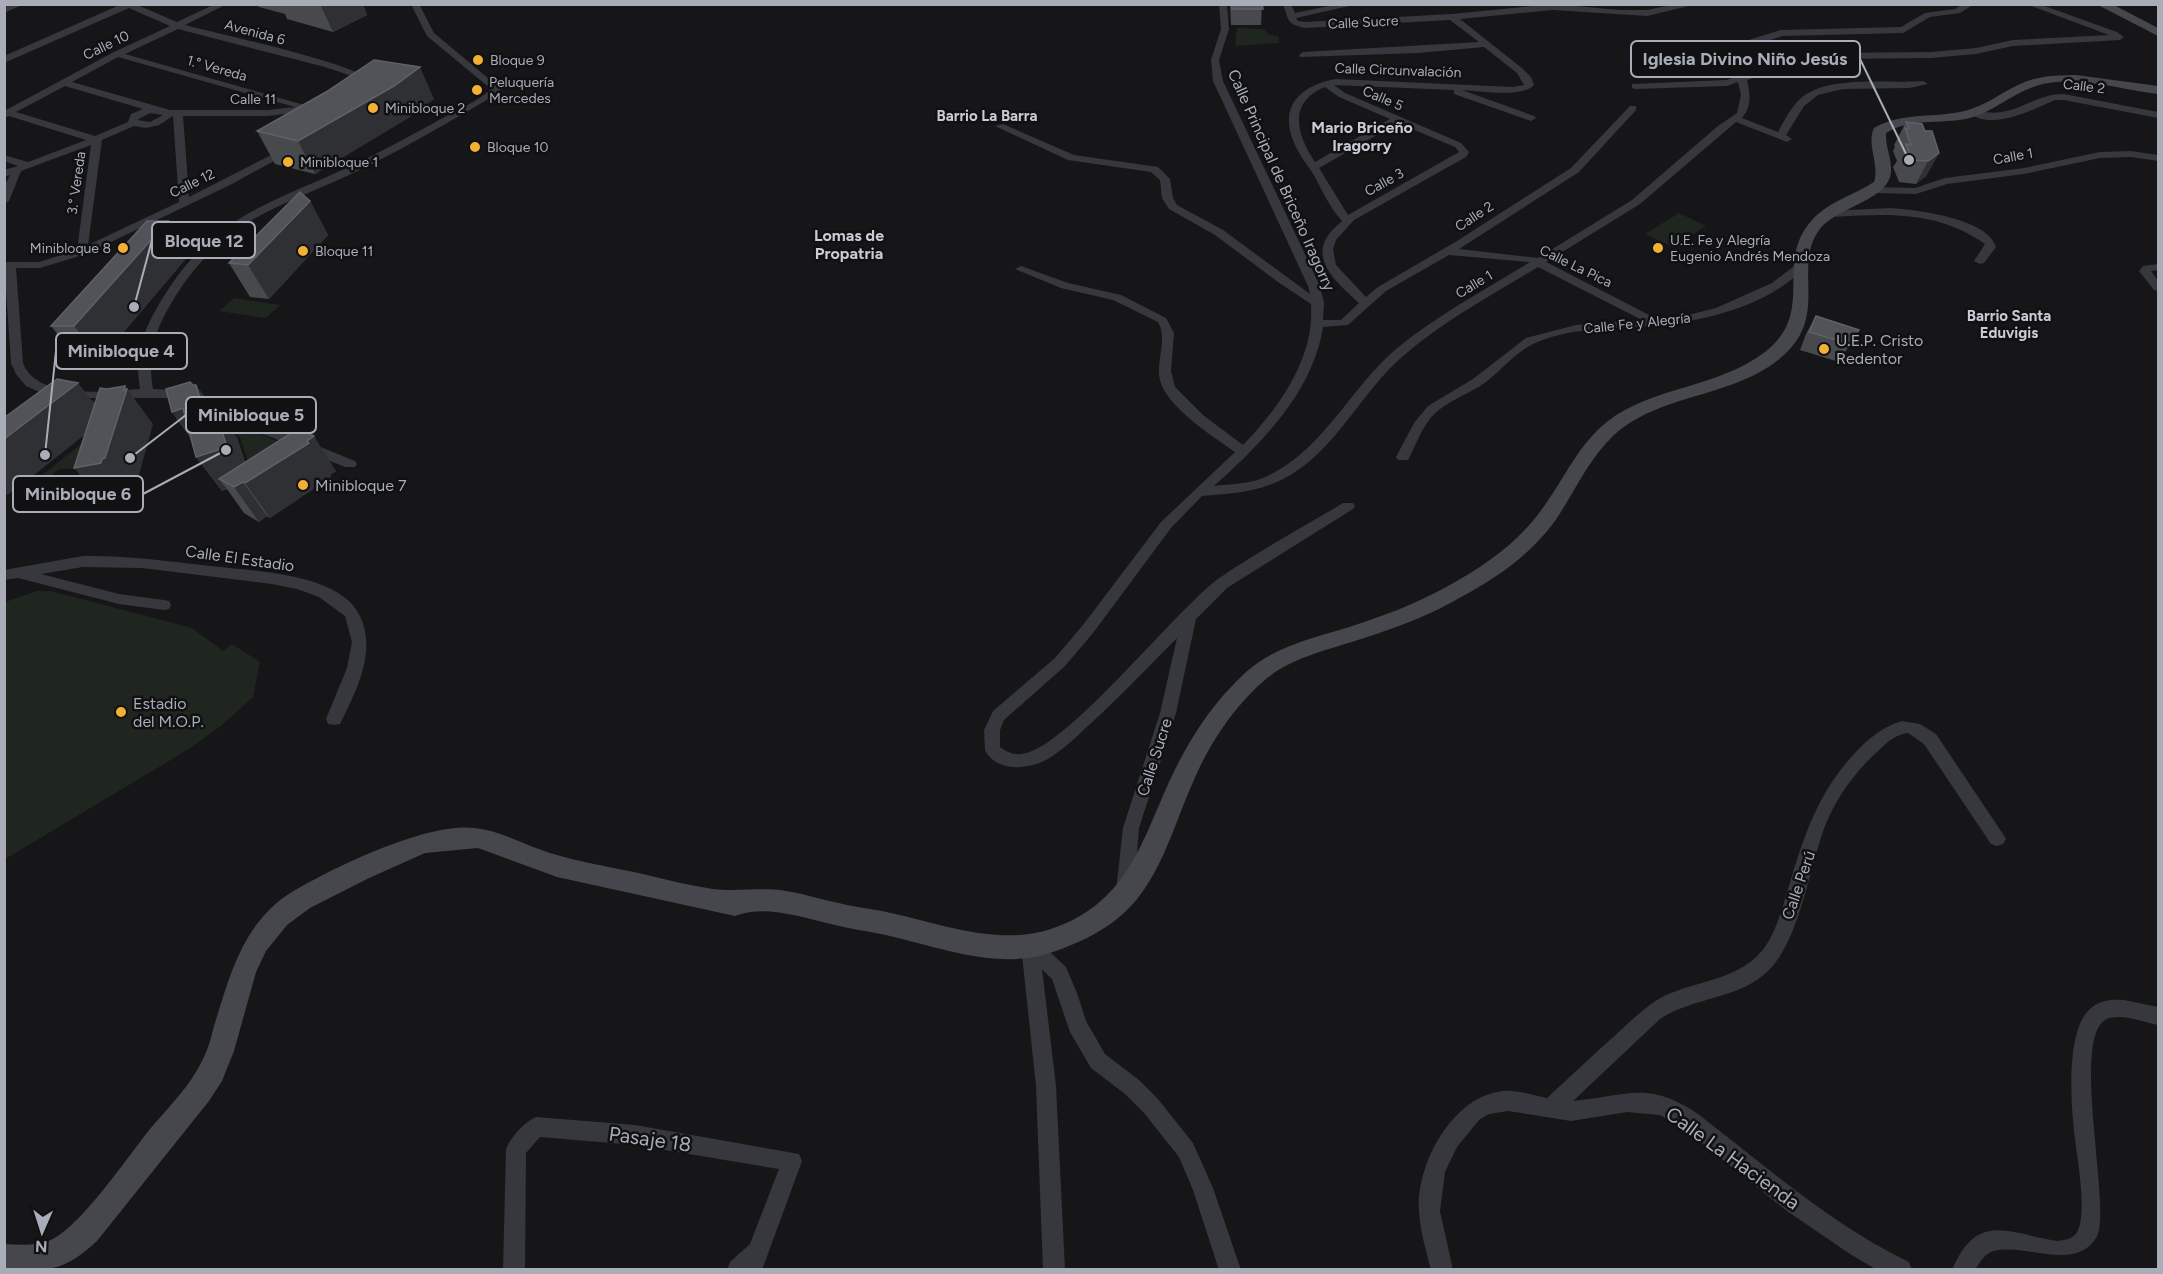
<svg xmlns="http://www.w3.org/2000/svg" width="2163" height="1274" viewBox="0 0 2163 1274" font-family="Figtree,sans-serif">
<rect width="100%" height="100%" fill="#161618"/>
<!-- green -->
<path fill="#1e261f" d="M1237 28 1264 29 1268 34 1278 36 1279 43 1235 46Z
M1679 213 1706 226 1673 247 1645 234Z
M234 298 280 305 266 318 219 311Z
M71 399 123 403 103 467 59 469 21 501 12 499 104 426Z
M224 417 315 459 256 487 240 437 229 431Z
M37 591H51L192 628 223 651 232 644 260 662 253 697 221 726 189 749 5 859V602Z"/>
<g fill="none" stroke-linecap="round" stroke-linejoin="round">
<!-- minor -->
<path fill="#37383d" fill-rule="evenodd" d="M12 4H24L4 13V8Z
M122 4H135L177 22 215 4H227L185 25C214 33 365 65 375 84L367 86 364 82 355 77 325 67 178 29 125 54 315 108 310 111 268 116H183L189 197 285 148 294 150 232 184 86 254 40 268H16L23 363C37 401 109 391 140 389 134 353 143 331 162 299 214 215 267 205 351 166 379 153 405 138 432 124 450 113 475 104 491 89L427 36 411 4H419L434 33 501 89 494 96C452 120 410 145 366 167 282 208 224 215 172 302 154 332 147 355 153 389L171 390 195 396 355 461 357 464 355 467H345L174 398H65L42 393 26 386 16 374 11 363 4 262H39L77 250 91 145 21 171 9 201 4 204V187L10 175 4 177V170L18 166 4 161V155L28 162 86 140 9 116 4 118V111L114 52 170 26 129 8 4 63V56ZM118 57 295 107 268 110H170L72 82ZM65 86 143 109 131 114 128 122 95 136 16 112ZM150 113 163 115 150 122 137 120ZM173 116 179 202 88 245 102 140 134 126 146 128 159 125Z
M1219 4H1227L1229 29 1219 60 1223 81 1320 286 1324 303 1323 320H1341L1359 303C1343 288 1312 264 1326 239 1329 232 1337 226 1342 221 1330 208 1323 192 1315 177 1309 167 1302 159 1297 149 1277 110 1296 87 1335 79L1513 87 1524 85 1517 73 1484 47 1418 53 1300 57 1299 55 1303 52 1479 42 1450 20 1305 28C1287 24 1289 21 1283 4H1291L1295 13 1338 4H1358L1296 18 1298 21 1305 22 1452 14 1553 4 1619 10H1647L1677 4H1697L1647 16 1553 10 1460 19 1523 69 1531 77 1534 85C1523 98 1478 91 1462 90L1534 116 1536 118 1531 121 1454 94V90L1334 85 1345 93 1461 143 1469 152 1466 157 1354 220 1336 240 1333 249 1336 265 1366 297 1378 287 1457 241 1571 168 1630 106H1636V110L1579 172 1459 249 1538 258 1632 200 1718 126 1737 113 1741 95 1738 82 1727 86 1635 89 1632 88V84L1726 80 1805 56 1826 53 1931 52 1976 48 2013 40 2109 35 2026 4H2039L2117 32 2124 37 2120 40 2013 46 1976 54 1931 58 1826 59 1809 61 1747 80C1750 93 1752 107 1742 118L1778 132C1784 121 1790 109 1799 100 1825 74 1888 84 1923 81L1928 84 1909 88 1843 89 1818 95 1804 106 1786 135 1792 139 1787 142 1736 122 1640 204 1546 262 1657 319 1692 314 1716 308 1772 283 1797 264H1805V268C1760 311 1695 323 1635 327 1604 329 1570 329 1540 341 1518 349 1504 368 1486 382 1468 395 1443 402 1429 420 1420 432 1415 447 1408 460H1398L1396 457 1414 423 1428 406 1473 379 1526 338 1576 325 1642 320 1538 267C1492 295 1443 321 1402 357 1356 397 1330 464 1269 485 1248 493 1225 494 1202 496L1171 528 1093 633 1065 666 1004 720 1000 730V747C1007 752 1013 755 1021 754 1065 751 1175 610 1218 579 1258 551 1302 528 1343 503H1353L1355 506 1353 509 1227 588 1196 619 1176 713 1139 828 1134 891 1131 897 1125 899 1119 897 1116 891 1123 828 1160 713 1177 638C1148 667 1119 698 1089 725 1075 738 1062 751 1046 760 1027 770 996 772 985 750L984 730 993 711 1055 658 1083 625 1161 522 1235 452C1213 436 1159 403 1159 373 1158 356 1167 338 1158 322L1113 300 1061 288 1015 269 1021 266 1068 283 1121 295 1166 318 1174 333 1171 371 1175 387 1203 415 1243 445C1279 408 1315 358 1311 304L1278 282 1215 235 1169 209 1162 198 1160 180 1151 172 1068 160 995 126 1003 124 1074 155 1158 167 1170 179 1173 198 1177 205 1223 230 1310 294 1308 286 1213 81 1211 60 1221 29ZM1325 87 1339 97 1390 119 1315 162C1296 134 1288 102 1325 87ZM1398 123 1455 147 1459 152 1348 215 1319 168ZM1449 255 1530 262C1485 290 1437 315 1396 349 1349 389 1322 453 1263 478 1248 484 1230 484 1214 486 1261 444 1313 392 1323 327L1348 325 1386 291Z
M1963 4H1974L1960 13 1930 17 1903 33 1782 36 1750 47 1689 63 1681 61 1781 30 1901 27 1925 13 1955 9Z
M2064 94 2158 112V118L2064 100H2055C2032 110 1993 131 1969 113L1974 110C2015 121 2029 94 2064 94Z
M2131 151 2158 155V161L2131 157 2100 158 2024 174 1947 184 1916 194 1874 193 1869 190 1874 187 1915 188 1945 178 2024 168 2100 152Z
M1891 208C1916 210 1988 218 1996 247L1984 263 1980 264 1974 261 1985 244C1936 209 1884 214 1827 217L1822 214 1827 211Z
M2158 264V270L2151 271 2158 281V291L2154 290 2139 271 2143 266Z
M83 556C125 555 167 561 210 566 250 571 340 572 360 616 377 651 356 692 340 724L334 725 328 724 326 719 347 668 352 642 345 616 319 597 297 589 272 584 142 568 83 567 41 574 119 594 164 600 169 601 171 605 169 609 164 610 119 604 18 578 4 580V570Z
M1902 721 1920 724 1936 734 2003 834 2006 839 2003 844 1997 846 1991 844 1924 744 1908 733C1896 734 1886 743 1877 752 1855 772 1836 798 1825 826 1809 868 1800 940 1768 971 1740 999 1693 997 1660 1019L1573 1101C1628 1096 1647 1080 1698 1114 1767 1167 1830 1224 1909 1262L1912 1270H1877L1850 1254 1787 1211 1684 1129 1660 1115 1627 1112 1571 1121 1508 1111 1489 1114 1479 1120 1457 1147 1445 1172 1440 1211 1453 1270H1431C1426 1250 1420 1231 1419 1211 1416 1166 1450 1101 1497 1092 1513 1088 1531 1095 1547 1098 1572 1075 1596 1052 1621 1030 1635 1017 1647 1005 1664 996 1698 980 1741 980 1765 947 1778 928 1784 902 1791 879 1805 833 1820 790 1854 754 1868 739 1882 727 1902 721Z
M1030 937 1036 939 1066 967 1077 993 1086 1021 1105 1054 1139 1080 1158 1099 1193 1143 1213 1188 1241 1270H1219L1193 1190 1179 1157 1144 1113 1125 1094 1091 1068 1070 1032 1052 979 1042 969 1056 1086 1065 1270H1043L1036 1086 1021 945 1024 939Z
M2124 1000 2158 1007V1025C2144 1022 2125 1014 2109 1018 2069 1030 2110 1198 2098 1234 2079 1274 2026 1243 1994 1251 1985 1253 1980 1262 1975 1270H1952C1978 1209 2011 1235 2058 1241 2064 1240 2071 1239 2075 1235 2089 1220 2077 1158 2075 1139 2071 1108 2065 1031 2090 1009 2099 1000 2112 999 2124 1000Z
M536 1117 635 1125 799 1154 802 1161 762 1270H727L730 1262 750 1244 779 1169 635 1145 540 1137 526 1153 525 1270H503L506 1149C511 1137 524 1122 536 1117Z"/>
<!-- secondary -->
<path fill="#45474d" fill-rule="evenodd" d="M2096 4H2112L2158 28V36Z
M2076 75 2158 86V94C2120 90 2075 74 2036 86 2011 94 1992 113 1966 119 1939 124 1910 118 1886 133 1885 146 1892 159 1891 172 1889 200 1837 207 1820 229 1793 264 1826 310 1790 349 1743 399 1662 390 1613 436 1588 460 1574 493 1555 521 1531 554 1498 577 1463 596 1431 615 1396 628 1361 639 1328 650 1293 657 1266 679 1234 706 1209 744 1193 782 1172 829 1159 886 1117 919 1098 934 1076 944 1053 952 1000 971 942 948 890 936 869 931 848 929 827 923 796 916 765 905 735 916L557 877 478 848 425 853 367 879 310 908 287 925 266 951 256 972 234 1051 222 1081 209 1101 97 1241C62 1273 50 1270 4 1270V1244C21 1245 38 1246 53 1239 83 1223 127 1158 150 1129 168 1108 190 1086 202 1061 208 1050 211 1038 214 1026 230 975 243 922 292 892 334 867 427 822 475 828 503 831 530 848 557 855 580 862 605 866 629 871 657 877 685 885 713 889 736 892 762 887 786 891 802 893 818 899 834 902 850 906 866 908 882 911 936 922 996 947 1051 929 1125 904 1140 847 1169 782 1188 741 1212 703 1246 672 1274 647 1310 639 1346 628 1381 617 1416 604 1448 586 1484 566 1518 543 1542 509 1564 480 1578 444 1608 421 1654 386 1718 388 1765 352 1817 312 1773 263 1812 220 1828 202 1854 195 1874 182 1880 164 1866 145 1874 128 1904 111 1936 119 1968 110 1986 105 2001 93 2018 85 2036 76 2056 75 2076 75Z"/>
</g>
<!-- wall -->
<path fill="#47494d" d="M255 4H363L367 15 333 32 287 19 285 14 259 7 258 6Z
M1230 4H1262L1261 25H1231Z
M434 99 408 118 315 174 275 164 257 131Z
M1906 122 1925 131 1939 153 1926 176 1916 184 1899 182 1893 167 1897 161 1893 151 1895 147 1894 145Z
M310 201 328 235 269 299 250 297 229 263Z
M168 221 189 255 100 360H78L51 326Z
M1816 316 1859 330 1839 362 1800 350 1806 334Z
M208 400 237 438 245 462 336 471 330 475 331 477 270 518 267 516 259 522 244 513 227 489 222 491 196 457 190 437 172 412Z"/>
<!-- shaded-wall -->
<path fill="#2f3033" d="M320 4H363L367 15 333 32Z
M420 67 434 99 408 118 315 174 298 141Z
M1939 153 1926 176 1916 184 1928 161Z
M310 201 328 235 269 299 248 265Z
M168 221 189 255 100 360 74 326Z
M78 383 106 418 15 490 7 495 4 492V439Z
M196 385 216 412 213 404 237 438 251 480 314 436 336 471 330 475 331 477 270 518 245 483 243 482 267 516 259 522 234 487 219 479 227 489 222 491 196 457 201 402Z
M125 386 153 424 134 493H131L129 498 103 503 74 468Z
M183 408 198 446 172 412Z"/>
<!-- building -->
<path fill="#525359" stroke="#5f6168" stroke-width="1.5" d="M1232 4H1262L1263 9H1232Z
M374 60 420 67 394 86 298 141 257 131 326 92Z
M1906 122 1922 124 1925 131H1932L1939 153 1928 161 1912 160 1906 144 1911 145 1905 128 1909 129Z
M300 192 310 201 248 265 229 263Z
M147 221H168L74 326H51Z
M1816 316 1859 330 1850 344 1809 332Z
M57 379 78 383 4 439V418Z
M190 382 193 385H196L201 402 208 400 209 405 213 404 227 447 196 457 183 408 172 412 166 389Z
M125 386 124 390 127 389 105 458 102 459 101 463 74 468 100 388 107 389Z
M299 428 314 436 307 441 309 443 245 483 243 482 234 487 219 479Z"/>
<!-- markers -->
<g fill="#f2b134" stroke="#111113" stroke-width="2">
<circle cx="478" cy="60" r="6"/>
<circle cx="477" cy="90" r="6"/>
<circle cx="373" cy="108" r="6"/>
<circle cx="475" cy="147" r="6"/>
<circle cx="288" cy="162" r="6"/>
<circle cx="123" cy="248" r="6"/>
<circle cx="1658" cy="248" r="6"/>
<circle cx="303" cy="251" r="6"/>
<circle cx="1824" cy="349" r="6"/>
<circle cx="303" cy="485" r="6"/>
<circle cx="121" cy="712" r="6"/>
</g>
<g text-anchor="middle" stroke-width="5" stroke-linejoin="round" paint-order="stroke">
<!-- far-street labels -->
<g font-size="14" fill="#a8adb8" stroke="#111113">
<text transform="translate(1363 22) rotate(-3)" y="5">Calle Sucre</text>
<text transform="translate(255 32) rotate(15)" y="5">Avenida 6</text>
<text transform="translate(106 45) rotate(-26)" y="5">Calle 10</text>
<text transform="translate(217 68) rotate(16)" y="5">1.° Vereda</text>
<text transform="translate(1398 70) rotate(2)" y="5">Calle Circunvalación</text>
<text transform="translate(2084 86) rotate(7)" y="5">Calle 2</text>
<text transform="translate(1383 98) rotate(23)" y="5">Calle 5</text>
<text x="253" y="104">Calle 11</text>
<text transform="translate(2013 156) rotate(-10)" y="5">Calle 1</text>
<text transform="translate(1384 182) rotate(-29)" y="5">Calle 3</text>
<text transform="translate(76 183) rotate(-82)" y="5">3.° Vereda</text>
<text transform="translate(192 183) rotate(-26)" y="5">Calle 12</text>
<text transform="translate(1474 216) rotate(-33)" y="5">Calle 2</text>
<text transform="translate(1576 266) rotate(26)" y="5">Calle La Pica</text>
<text transform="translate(1474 284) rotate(-31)" y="5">Calle 1</text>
<text transform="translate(1637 323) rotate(-6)" y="5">Calle Fe y Alegría</text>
</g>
<!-- far-poi labels -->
<g font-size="14" fill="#a8adb8" stroke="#111113" text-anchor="start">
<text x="490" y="65">Bloque 9</text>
<text x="489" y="87">Peluquería<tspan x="489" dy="16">Mercedes</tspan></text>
<text x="385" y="113">Minibloque 2</text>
<text x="487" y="152">Bloque 10</text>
<text x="300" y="167">Minibloque 1</text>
<text x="1670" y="245">U.E. Fe y Alegría<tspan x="1670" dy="16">Eugenio Andrés Mendoza</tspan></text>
<text x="111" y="253" text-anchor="end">Minibloque 8</text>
<text x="315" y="256">Bloque 11</text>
</g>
<!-- far-neighbourhood labels -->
<g font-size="15" font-weight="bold" fill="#c9ccd4" stroke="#111113">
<text x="987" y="121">Barrio La Barra</text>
<text x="2009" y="321">Barrio Santa<tspan x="2009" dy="17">Eduvigis</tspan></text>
</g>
<!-- far-quarter labels -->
<g font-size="16" font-weight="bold" fill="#c9ccd4" stroke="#111113">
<text x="1362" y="133">Mario Briceño<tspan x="1362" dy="18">Iragorry</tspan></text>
<text x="849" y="241">Lomas de<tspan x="849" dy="18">Propatria</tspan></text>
</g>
<!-- street labels -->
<g font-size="16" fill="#a8adb8" stroke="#111113">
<text transform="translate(1282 180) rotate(66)" y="6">Calle Principal de Briceño Iragorry</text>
<text transform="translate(240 558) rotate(8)" y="6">Calle El Estadio</text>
<text transform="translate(1154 757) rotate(-72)" y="6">Calle Sucre</text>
<text transform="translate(1798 885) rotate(-71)" y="6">Calle Perú</text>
</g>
<!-- poi labels -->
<g font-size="16" fill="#a8adb8" stroke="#111113" text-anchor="start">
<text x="1836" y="346">U.E.P. Cristo<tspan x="1836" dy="18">Redentor</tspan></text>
<text x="315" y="491">Minibloque 7</text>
<text x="133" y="709">Estadio<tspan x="133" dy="18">del M.O.P.</tspan></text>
</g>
<!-- near-street labels -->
<g font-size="20" fill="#a8adb8" stroke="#111113">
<text transform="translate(650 1139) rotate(8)" y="7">Pasaje 18</text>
<text transform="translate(1733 1158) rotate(36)" y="7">Calle La Hacienda</text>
</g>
</g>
<!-- callouts -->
<path fill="none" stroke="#a8adb8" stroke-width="2" d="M1909 160L1860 59M134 307L152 240M45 455L56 351M130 458L186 415M226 450L143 494"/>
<g fill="#a8adb8" stroke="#111113" stroke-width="2">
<circle cx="1909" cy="160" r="6"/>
<circle cx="134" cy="307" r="6"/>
<circle cx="45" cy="455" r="6"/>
<circle cx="130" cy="458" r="6"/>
<circle cx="226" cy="450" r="6"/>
</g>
<g fill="#111113" stroke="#a8adb8" stroke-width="2">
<rect x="1631" y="41" width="229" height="36" rx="6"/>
<rect x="152" y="222" width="103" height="36" rx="6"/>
<rect x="56" y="333" width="131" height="36" rx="6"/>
<rect x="186" y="397" width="130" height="36" rx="6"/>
<rect x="13" y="476" width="130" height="36" rx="6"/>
</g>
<g font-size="18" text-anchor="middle" font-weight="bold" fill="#a8adb8">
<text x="1745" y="65">Iglesia Divino Niño Jesús</text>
<text x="204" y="247">Bloque 12</text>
<text x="121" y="357">Minibloque 4</text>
<text x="251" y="421">Minibloque 5</text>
<text x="78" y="500">Minibloque 6</text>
</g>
<!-- border -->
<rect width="2163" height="1274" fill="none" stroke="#a8adb8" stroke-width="12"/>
<!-- north arrow -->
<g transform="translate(42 1232) rotate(183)" stroke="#111113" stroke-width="4.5" paint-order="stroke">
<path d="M0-4.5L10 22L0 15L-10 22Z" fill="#a8adb8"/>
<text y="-9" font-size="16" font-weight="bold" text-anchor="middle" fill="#a8adb8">N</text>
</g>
</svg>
